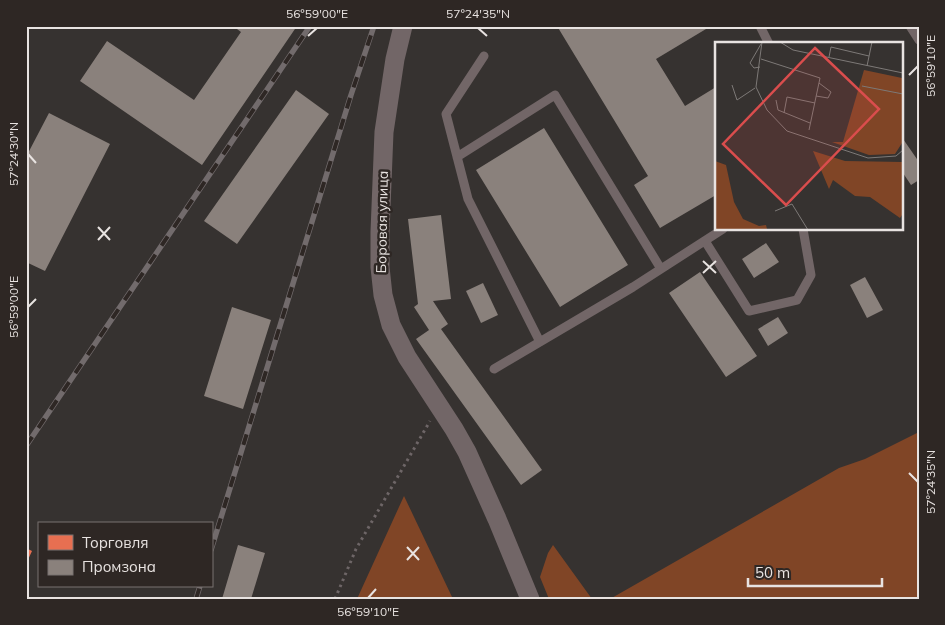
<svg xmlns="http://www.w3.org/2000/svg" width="945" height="625" viewBox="0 0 945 625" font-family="Mulish,sans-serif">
<rect width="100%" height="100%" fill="#363230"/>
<!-- green -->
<path fill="#804526" d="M919 432V599H610L839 468 865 459Z
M404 496 453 599H357Z
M553 545 592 599H549L540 577 548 553Z"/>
<!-- shops -->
<path fill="#e76f51" d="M26 548 32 551 26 564Z"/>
<!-- industry -->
<path fill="#8a817c" d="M233 26H297L202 165 80 81 107 41 194 100 241 32Z
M557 26H711L656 59 685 106 716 87V195L660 228 634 185 648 176Z
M296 90 329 114 237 244 204 221Z
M49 113 110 144 45 271 26 262V157Z
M544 128 628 265 560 307 476 170Z
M901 136 919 162V180L911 185 901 170Z
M441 215 451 299 433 301 448 324 441 329 542 470 521 485 416 339 429 330 414 307 418 304 408 219Z
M766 243 779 262 754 278 742 259Z
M700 272 757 356 726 377 669 293Z
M865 277 883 310 867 318 850 285Z
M483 283 498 315 481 323 466 291Z
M232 307 271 320 243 409 204 396Z
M778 317 788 333 768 346 758 329Z
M238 545 265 553 251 599H222Z"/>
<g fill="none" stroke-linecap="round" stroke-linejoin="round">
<!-- path -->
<path stroke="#6e6667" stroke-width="3" stroke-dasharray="2.5 4" stroke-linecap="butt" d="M335 599 356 549 430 421"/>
<!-- service -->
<path stroke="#726667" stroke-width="9" d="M760 26 769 44
M910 26 919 40
M484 56 446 114 468 199 540 342
M457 157 555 95 661 269
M705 241 749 311 797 300 811 275 803 229
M494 369 633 287 723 229"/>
<!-- minor -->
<path stroke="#726667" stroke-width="19" d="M403 26 395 59 384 132 380 232V267L383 295 391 325 407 357 454 429 467 452 497 519 530 599"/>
<!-- rail casing -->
<g stroke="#726b6c" stroke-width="5.5">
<path id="rail" d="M26 446 310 26
M211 550 351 95 374 26
M196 599 200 586"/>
</g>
<!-- rail -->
<use href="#rail" stroke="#2e2724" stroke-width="4" stroke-dasharray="11" stroke-linecap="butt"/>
</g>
<!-- ticks -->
<path fill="none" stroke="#e8e3e1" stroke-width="2" d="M478 28 487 36M308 36 317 28M909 75 918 66M28 154 36 163M98 227 110 240M98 240 110 227M703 261 716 273M703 273 716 261M28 307 36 299M909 473 918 482M407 547 419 560M407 560 419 547M368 598 376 589"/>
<g text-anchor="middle" stroke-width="5" stroke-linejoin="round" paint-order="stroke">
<!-- street labels -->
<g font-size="14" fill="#e8e3e1" stroke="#2e2724">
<text transform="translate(382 222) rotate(-89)" y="5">Боровая улица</text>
</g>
</g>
<!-- overview -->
<g transform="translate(715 42)">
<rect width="188" height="188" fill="#363230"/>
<path d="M149 28 187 36V101L180 112 154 113 117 100H128ZM98 109 130 119 187 120V173L185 176 155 155 140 154 118 138 114 147ZM0 119 11 123 19 160 28 177 44 184 51 183 52 187H0Z" fill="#804526"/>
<path fill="none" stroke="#7d7977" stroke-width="1" d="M47 0 41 45 52 68 72 89 153 116 181 114 188 108M65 0 78 8 188 31M114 15 116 5 154 14M46 17 105 36 94 88M152 24 157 0M45 25 39 26 35 21 46 2M17 43 22 58 40 46M147 44 188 52M101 54 113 56 116 50 104 41M61 58 63 68 95 81M69 71 72 55 100 61M60 169 77 162 93 188"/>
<path fill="#da4d4d" fill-opacity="0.15" stroke="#da4d4d" stroke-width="2.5" d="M100 6 164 67 71 163 8 102Z"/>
<rect width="188" height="188" fill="none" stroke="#e8e3e1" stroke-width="2.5"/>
</g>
<!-- border -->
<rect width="945" height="625" fill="none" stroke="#2e2724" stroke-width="55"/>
<!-- legend -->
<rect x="38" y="522" width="175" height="65" fill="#2e2724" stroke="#787270"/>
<rect x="48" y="535" width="25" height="15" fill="#e76f51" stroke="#787270"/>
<text x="82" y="548" font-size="15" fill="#e8e3e1">Торговля</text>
<rect x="48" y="560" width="25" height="15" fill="#8a817c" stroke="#787270"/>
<text x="82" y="572" font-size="15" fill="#e8e3e1">Промзона</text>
<!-- scale -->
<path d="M748 578v8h134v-8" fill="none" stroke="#e8e3e1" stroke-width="2.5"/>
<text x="755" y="578" font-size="15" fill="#e8e3e1" stroke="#2e2724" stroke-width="4" paint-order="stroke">50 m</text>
<rect x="28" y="28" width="890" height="570" fill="none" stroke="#e8e3e1" stroke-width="2"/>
<g font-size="12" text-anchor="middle" fill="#e8e3e1">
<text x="317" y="18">56°59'00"E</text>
<text x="478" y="18">57°24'35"N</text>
<text transform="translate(931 66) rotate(-90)" y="4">56°59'10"E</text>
<text transform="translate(14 154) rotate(-90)" y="4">57°24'30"N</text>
<text transform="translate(14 307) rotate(-90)" y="4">56°59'00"E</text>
<text transform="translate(931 482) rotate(-90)" y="4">57°24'35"N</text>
<text x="368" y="616">56°59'10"E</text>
</g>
</svg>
